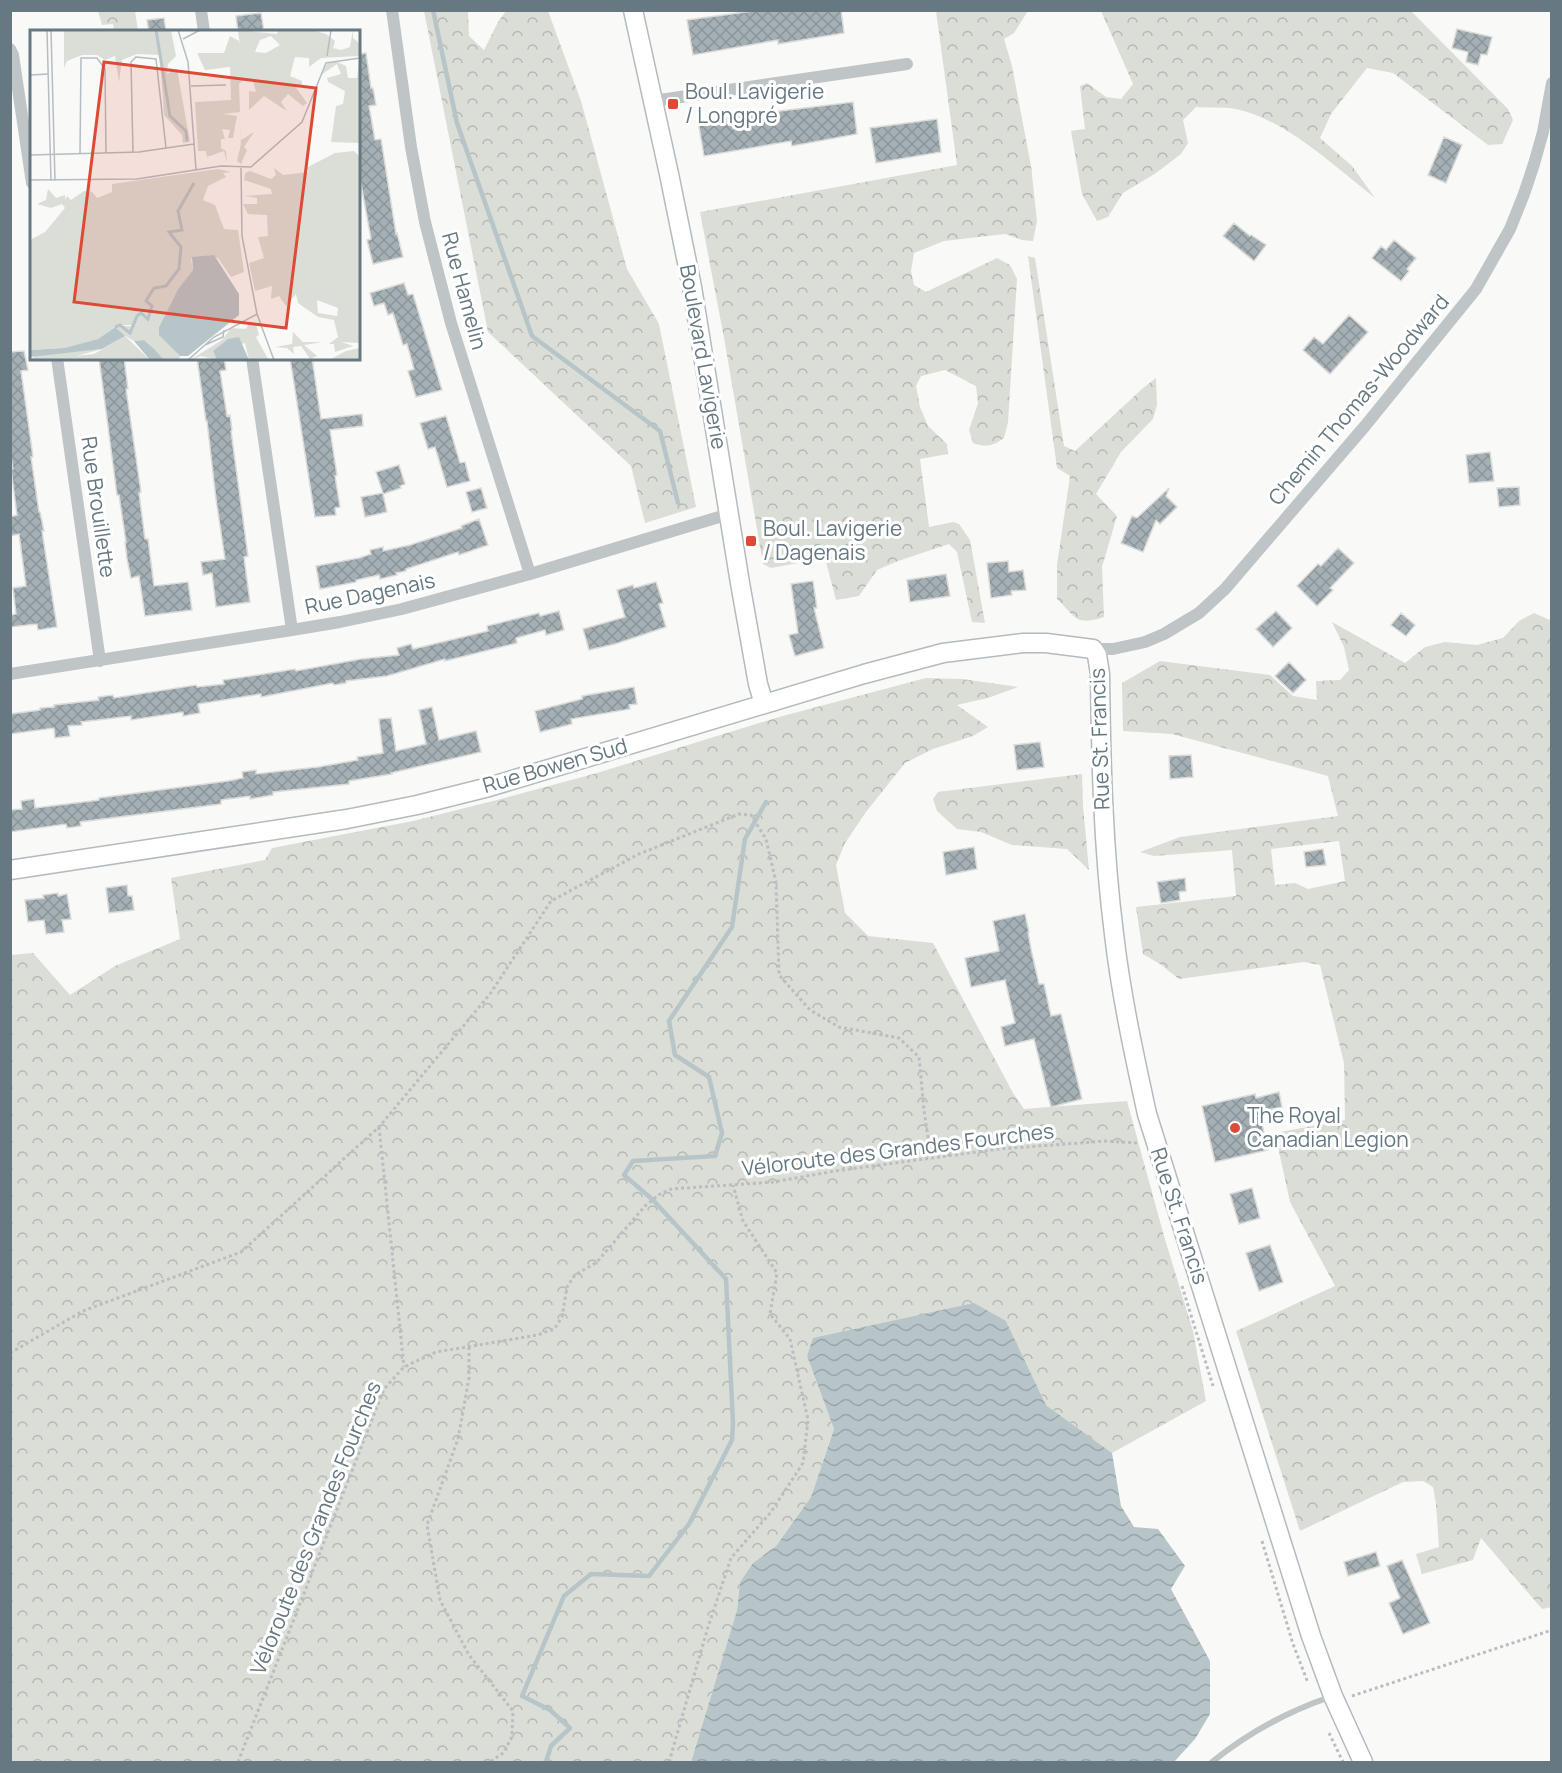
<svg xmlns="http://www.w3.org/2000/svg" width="1562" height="1773" viewBox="0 0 1562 1773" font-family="Manrope,sans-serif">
<defs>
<pattern id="forest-crowns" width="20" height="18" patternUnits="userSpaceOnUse" patternTransform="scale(1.5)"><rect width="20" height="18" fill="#daded7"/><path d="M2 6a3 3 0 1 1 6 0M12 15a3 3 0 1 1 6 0" fill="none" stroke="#b5b9b4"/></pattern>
<pattern id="water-waves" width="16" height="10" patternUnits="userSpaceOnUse" patternTransform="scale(1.5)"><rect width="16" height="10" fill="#b8c5c8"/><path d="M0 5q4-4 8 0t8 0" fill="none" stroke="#99a5a8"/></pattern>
<pattern id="building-cross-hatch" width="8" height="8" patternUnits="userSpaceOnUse" patternTransform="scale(1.5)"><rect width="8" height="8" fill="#a5b0b5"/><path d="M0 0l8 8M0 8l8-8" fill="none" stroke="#8a9499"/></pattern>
</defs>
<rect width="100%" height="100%" fill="#f9f9f8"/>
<!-- forest -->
<path fill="url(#forest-crowns)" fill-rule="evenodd" d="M98 11H135L138 31H114L113 24 102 25Z
M424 11H468L469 36 484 50 498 22 506 11H548L581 101 627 269 659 324 696 507 645 523 631 466 488 332Z
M936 11H1028L1014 33 1004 39 1012 66 1031 166 1037 221 1033 241 1022 240 1005 234 944 241 914 253 911 271 914 285 926 292 997 258 1010 265 1017 279 1008 422 1004 438C993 446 986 448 973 443L969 430 978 403 976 386 945 370 921 376 916 386 920 407 928 426 947 444 948 454 920 459 929 527 953 522 959 524 970 540 985 623 972 622 957 552 949 544 898 561 877 570 859 596 836 600 825 558 771 568 763 564 724 338 700 212 957 165Z
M1101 11H1411L1508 109 1513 120 1502 144 1488 145 1393 73 1367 68 1331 114 1320 138 1352 166 1375 198C1335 167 1280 114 1229 108 1218 107 1207 108 1196 107L1183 120 1188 143 1181 154 1156 173 1123 193 1108 217 1097 221 1082 194 1071 131 1085 129 1080 86 1087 83 1106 97 1121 99 1133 84Z
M1028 256 1035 258 1064 446 1075 451 1142 389 1156 378 1157 405 1153 419 1121 452 1096 494 1117 516 1102 567 1104 617C1075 626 1077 618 1057 599V565L1070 476 1057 468Z
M1534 613 1552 621V1607L1542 1609 1481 1538 1473 1560 1422 1574 1416 1554 1439 1547 1436 1504 1433 1487 1423 1481 1403 1482 1300 1531 1236 1331 1335 1286 1290 1202 1275 1133 1345 1120 1344 1063 1320 965 1304 962 1179 979 1160 964 1143 954 1136 907 1236 896 1232 850 1154 856 1140 852 1180 837 1338 816 1328 776 1172 734 1123 731 1122 683 1160 661 1270 675 1293 696 1317 700 1316 681 1340 680 1349 670 1344 647 1332 622 1405 663 1425 647 1445 642 1477 645 1503 638 1519 621ZM1339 841 1345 881 1308 889 1295 883 1275 885 1271 849Z
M926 678 962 679 1018 687 988 698 957 705 988 727 973 736 933 749 905 763 866 812 845 843 836 865 845 913 868 936 933 943 1013 1093 1024 1109 1127 1101 1164 1236 1193 1331 1206 1401 1112 1453 1046 1405 1006 1321 807 1356 834 1429 811 1497 776 1546 753 1563 740 1582 737 1610 691 1762H11V955L33 953 70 995 115 966 180 939 171 878 265 860 272 848 413 821 497 800 597 773 779 717Z
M1082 774 1083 806 1089 870 1067 849 1012 845 981 832 957 829 937 811 933 799 938 792Z"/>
<!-- water -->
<path fill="url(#water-waves)" d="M974 1303 1006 1321 1046 1405 1112 1453 1121 1506 1134 1527 1158 1529 1185 1566 1171 1589 1210 1661V1714L1195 1739 1174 1762H691L737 1610 740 1582 753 1563 776 1546 811 1497 834 1429 807 1356 813 1338Z"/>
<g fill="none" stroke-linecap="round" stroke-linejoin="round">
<!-- stream -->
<path stroke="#b8c5c8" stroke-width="4.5" d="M433 10 457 123 532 336 660 431 678 503
M546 1762 551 1746 570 1728 550 1710 522 1696 564 1596 591 1574 649 1576 689 1524 732 1440 733 1423 726 1279 653 1200 624 1175 633 1161 715 1156 722 1133 709 1077 675 1055 669 1021 732 927 745 839 766 802"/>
</g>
<!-- building -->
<path fill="url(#building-cross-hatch)" stroke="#dbdbda" stroke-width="1.5" d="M760 10H841L844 33 778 44V40L693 55 687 20Z
M261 13 264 32H238L236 16Z
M164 18 166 32H149L147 20Z
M1457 29 1492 37 1487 55 1481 54 1478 65 1466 62 1468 52 1452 48Z
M366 53 371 88H373L376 105 369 106 375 140 381 139 396 234 397 233 403 257 373 264 367 240 371 239 358 167V54Z
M853 102 857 134 792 146 791 141 704 156 698 121Z
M937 119 941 152 876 163 870 128Z
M1444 137 1462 145 1446 183 1428 175Z
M1234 223 1250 236 1251 235 1266 245 1254 261 1223 236Z
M1394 240 1416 258 1407 269 1409 271 1401 281 1372 258 1381 246 1386 250Z
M404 283 408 295 413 294 442 390 416 397 408 371 414 369 407 344 403 345 393 313 388 315 384 303 374 306 370 293Z
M1349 315 1368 332 1330 374 1303 350 1314 337 1323 344Z
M24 351 28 370 21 371 33 457H31L39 512H40L44 531H42L57 627 38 630 37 624 10 627V615L16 614 13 588 26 586 19 534 10 536V517L17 515 11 469H13L10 452V352Z
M99 358H124L128 389H126L141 492 139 493 145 539H148L154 586 188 582 192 610 145 616 139 576 131 578 127 559 125 542H126L119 495H117Z
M197 358H224L226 370 220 371 227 416 230 415 232 430 231 431 248 556 244 557 250 602 216 607 212 573 203 575 201 562 225 559 216 499 207 421H206Z
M290 358H312L321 419 362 414 363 426 330 430 337 475 335 476 340 507 335 508 336 515 315 517Z
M446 416 460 463 465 462 470 481 447 487 435 447 428 449 420 423Z
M1490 452 1494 481 1469 483 1466 455Z
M399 465 405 484 400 486 401 488 383 494 387 512 365 517 361 497 383 493 376 472Z
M1519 487 1520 505 1499 507 1497 488Z
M481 488 487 508 472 512 466 492Z
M1169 488 1166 496 1177 507 1160 524 1156 520 1143 552 1121 543 1132 516 1137 518Z
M479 519 488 545 459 555 458 552 406 569V571L396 573 397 575 380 579 379 575 356 580V582L320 589 316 566 359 558 371 554 370 550 383 547V551L410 545 462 528 461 526Z
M1338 548 1354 563 1330 588 1333 590 1317 606 1297 586 1318 564 1321 566Z
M1008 561 1009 572 1023 570 1026 590 1011 591 1012 595 991 598 987 563Z
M946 574 950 596 910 602 907 580Z
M813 581 817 608H814L824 648 795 656 789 635 798 633 791 584Z
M656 582 663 603 659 604 666 627 615 644 589 650 583 629 625 617 617 590 633 585 634 588Z
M559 611 564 630 546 635 545 630 516 638 517 643 445 661V659L387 676 346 681V683L334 685 333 683 261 697V694L198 704 200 713 183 716V712L131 720V716L81 722 82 725 68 726 70 736 55 738 54 728 10 734V714L40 710V708L54 707V705L99 700 98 697 113 695 114 698 196 685 197 687 224 684 223 680 258 675 295 669 296 671 361 659 399 655 397 648 411 644 413 649 488 631 487 626 539 613 540 616Z
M1276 611 1292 628 1273 647 1256 629Z
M1401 613 1415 625 1406 636 1391 625Z
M1289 662 1306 680 1293 693 1275 676Z
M634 687 637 704 629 705 630 709 571 719 572 724 540 732 535 711 582 699V696Z
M432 707 439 740 476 731 481 752 391 773 392 774 349 781V784L273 792V795L250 799V796L221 800V804L80 822 81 826 67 828 66 824 10 832V810L22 809 21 801 34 799 35 808 99 800V798L228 781 243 778 242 772 256 770V774L318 767 358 760 357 757 383 753 379 719 391 718 396 751 426 744 419 710Z
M1040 742 1044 767 1017 770 1014 745Z
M1191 755 1193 777 1170 779 1169 756Z
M974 847 977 869 946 875 943 852Z
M1323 849 1326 865 1306 867 1304 852Z
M1185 878 1186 891 1179 892 1180 900 1161 903 1157 882Z
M127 885 128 896H132L134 910 109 913 106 888Z
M58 893V896L67 894 71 919 62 920 64 932 46 934 44 920 28 922 25 900 44 898 43 895Z
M1025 914 1029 932H1028L1031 949 1039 984H1044L1051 1016 1061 1014 1082 1099 1051 1107 1034 1039 1005 1046 1001 1027 1015 1023 1005 980 971 987 965 958 999 951 993 921Z
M1279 1092 1282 1107 1259 1112 1268 1150 1215 1162 1202 1106 1255 1094 1256 1098Z
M1252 1188 1260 1218 1239 1224 1230 1194Z
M1270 1245 1283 1282 1259 1291 1246 1253Z
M1376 1552 1380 1566 1348 1576 1344 1562Z
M1402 1560 1430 1623 1403 1634 1389 1603 1400 1598 1387 1566Z"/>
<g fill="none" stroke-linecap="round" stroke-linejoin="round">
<!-- secondary casing -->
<g stroke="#b4babe" stroke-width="21">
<path id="secondary" d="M633 10 669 174 692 287 740 583 758 684 764 704
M10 870 347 819 417 805 489 787 864 674 943 653 1023 643H1046L1093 649 1097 655 1100 674C1101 761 1103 848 1114 934 1121 995 1134 1054 1147 1114L1311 1636 1333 1696 1363 1762"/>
</g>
<!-- path -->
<path stroke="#babec0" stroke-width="3" stroke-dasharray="3 3" stroke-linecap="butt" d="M379 1127 404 1367
M1182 1286 1213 1386
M469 1347V1378L458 1439 427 1525 440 1600 469 1655 513 1711 512 1737 503 1753 490 1762
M10 1353 83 1311 241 1252 379 1127 490 994 551 901 639 854 739 814 751 815 766 839 776 882 779 975 810 1010 839 1027 899 1038 919 1057 924 1110 931 1159
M1262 1541 1293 1644 1308 1683
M1352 1696 1552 1630
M1329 1733 1343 1762
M238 1762 384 1389 404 1367 436 1352 538 1335 555 1328 562 1317 567 1287 575 1275 597 1262 645 1206 660 1194 671 1189 773 1182 835 1171 999 1149 1106 1141 1138 1143
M669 1762 708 1627 731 1558 771 1512 803 1463 808 1420 790 1339 770 1314 777 1273 743 1221 733 1185"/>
<!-- lane -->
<path stroke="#bfc4c7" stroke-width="6" d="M1212 1762C1248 1733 1286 1712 1330 1697"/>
<!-- street -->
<path stroke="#bfc4c7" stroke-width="12" d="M201 10 204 32
M392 10 411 147 425 222 451 323 530 574
M10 49 13 55 32 183
M653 101 907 64
M57 358 100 661
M252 358 292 630
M1093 649H1113L1145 642 1164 634 1199 613 1225 589 1365 426 1476 289 1510 229 1524 194 1534 164 1543 132 1552 83
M10 674 292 630 340 622 402 609 530 574 729 514"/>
<!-- secondary -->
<use href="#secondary" stroke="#fff" stroke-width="18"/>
</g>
<!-- markers -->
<g fill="#db4b36" stroke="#fff" stroke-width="2">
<rect x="667" y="98" width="12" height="12" rx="3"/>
<rect x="745" y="535" width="12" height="12" rx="3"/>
<circle cx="1235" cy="1128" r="6"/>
</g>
<g text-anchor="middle" stroke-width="6" stroke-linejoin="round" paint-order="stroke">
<!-- poi labels -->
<g font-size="21" fill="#667881" stroke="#fff" text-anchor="start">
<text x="685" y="99">Boul. Lavigerie<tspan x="685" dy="24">/ Longpré</tspan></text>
<text x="763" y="536">Boul. Lavigerie<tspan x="763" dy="24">/ Dagenais</tspan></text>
<text x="1247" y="1123">The Royal<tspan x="1247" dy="24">Canadian Legion</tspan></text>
</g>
<!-- street labels -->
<g font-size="21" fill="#667881" stroke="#fff">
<text transform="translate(464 291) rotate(75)" y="7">Rue Hamelin</text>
<text transform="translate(703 357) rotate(80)" y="7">Boulevard Lavigerie</text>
<text transform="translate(1359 400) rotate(-50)" y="7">Chemin Thomas-Woodward</text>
<text transform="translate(98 507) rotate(82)" y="7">Rue Brouillette</text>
<text transform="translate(370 594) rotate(-12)" y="7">Rue Dagenais</text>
<text transform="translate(1100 739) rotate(-92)" y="7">Rue St. Francis</text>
<text transform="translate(555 766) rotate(-16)" y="7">Rue Bowen Sud</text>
<text transform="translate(898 1150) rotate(-7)" y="7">Véloroute des Grandes Fourches</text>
<text transform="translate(1179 1216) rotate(72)" y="7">Rue St. Francis</text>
<text transform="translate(316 1528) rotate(-68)" y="7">Véloroute des Grandes Fourches</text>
</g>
</g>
<!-- overview -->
<g transform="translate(30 30)">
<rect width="330" height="330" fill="#f9f9f8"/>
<path d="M72 319 39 328 0 330 5 326Z" fill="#daded7"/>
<path d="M34 0H141L146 26 138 34 137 44 147 39 160 112 153 113 152 105 134 85 130 25 107 24 92 30 89 52 85 26 75 30 67 25H52L37 31 34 38ZM208 0 247 4 248 0H282L296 4 305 11 303 18 311 20 320 17 323 0V8L330 14 329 26 291 28 279 37V28L265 27 260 46 272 51V56H265L277 73 273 76 258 64 251 72 257 81 234 66 219 80V61L226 62 223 51 213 50 209 54 210 82 193 84 207 86 203 108H198L200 100 192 99 195 109H191V118L196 121 197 133 194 121 177 127 176 121H168L165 72 201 70 200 37 175 40 167 23H194L200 6 209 11 210 16ZM241 6 250 15 236 23 225 22 230 10ZM305 31 316 36 318 48H327L329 33 330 113 301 112 306 76 313 74 315 61 298 52 297 48 311 44 307 34 291 45 297 34ZM209 83 211 110 224 102 214 117 217 120 211 134 207 131 211 114ZM324 121 330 127V313L311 312 323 316 305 322 304 314H299L308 307 304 290 288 287 268 273 266 264 256 276 249 266 241 269 242 256 225 261 219 233 234 228 228 207 238 206 237 185 218 184 213 174H227V168L214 166 242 164 241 159 214 150 215 143 220 141 241 149 246 145 244 138 253 145 279 142 276 138 305 123ZM287 270 308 278 307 286 288 283ZM188 139 201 142 193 143 196 147 178 156 173 170 185 175 194 199 208 200 214 242 201 247 188 228 161 229 163 240 148 259 129 297 130 305 150 326 149 330H134L101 295H87L68 309 34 318 0 320V210L15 202 35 178 32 174 21 178 7 174 16 170 18 159 26 168 35 165V170L37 166 41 170 54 161 62 162 67 168 82 162V154ZM219 293 226 294 229 305 226 307 238 329 219 330 215 313 183 321 187 330 171 326 160 330 192 310 201 298 216 299ZM263 302 273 312H292L274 315 287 326 280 329 271 316 263 317 264 324 257 318 245 317 262 314ZM95 306 120 330H6L64 324ZM330 318V330H299L316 321Z" fill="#daded7" fill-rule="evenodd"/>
<path d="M86 295 109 297 125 320 114 310 104 311 87 301Z" fill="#daded7"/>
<path d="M184 225 209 264V285L158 326H150L129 305V297L148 259 163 240 162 227ZM85 297 95 306 72 319 0 327V320L34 318 68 309ZM209 307 219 330H187L183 321 198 309ZM114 310 125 320 134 330H120L104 311Z" fill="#b8c5c8"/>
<path fill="none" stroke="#b8c5c8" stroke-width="3" d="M126 0 140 86 156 101 157 111M85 297 90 295 100 303 107 286 111 283 118 289 122 276 116 271 124 258 136 256 149 239 151 217 139 202 152 200 148 181 164 153"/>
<path fill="none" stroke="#b5bdc1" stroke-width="1.5" d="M17 0 21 151M21 0 25 151M148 0 158 32 166 140M153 9 170 0M297 26 301 0M0 45 19 44M161 56 196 55M103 122 101 32 106 27 126 29 136 118M50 124 51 28H67L75 39 76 123M0 125 109 122 164 114M211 138 212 206 227 284 244 330M0 150 107 149 191 136 221 137 272 92 296 33 330 28M175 315 193 307 194 300M158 330 184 307 227 284"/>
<path fill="#db4b36" fill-opacity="0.15" stroke="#db4b36" stroke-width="3" d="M74 32 286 58 256 298 44 272Z"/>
<rect width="330" height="330" fill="none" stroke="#667881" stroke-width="3"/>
</g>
<!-- border -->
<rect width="1562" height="1773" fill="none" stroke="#667881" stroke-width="24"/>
</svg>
